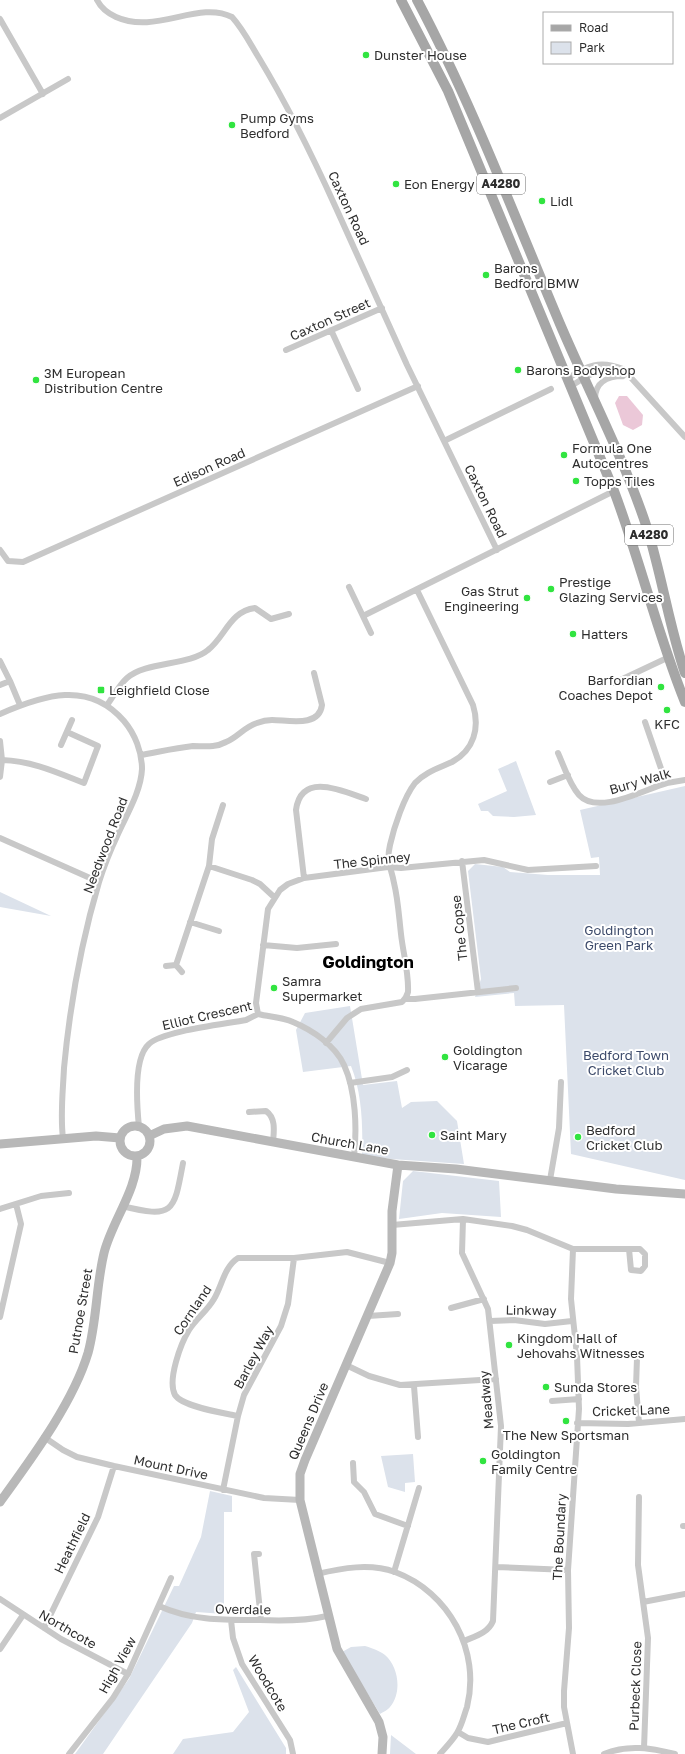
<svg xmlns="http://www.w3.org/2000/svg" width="685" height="1754" viewBox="0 0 685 1754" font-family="'Golos Text',sans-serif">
<rect width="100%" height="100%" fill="#fff"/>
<!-- green -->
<path fill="#dce2eb" d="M516 761 536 815 514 817 493 816 488 811H481L478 804 507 791 498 769Z
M685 786V1180L571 1154 564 1005 515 1006 514 993 475 997 481 979 468 871 475 864 503 867 510 872 548 875H600L599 857 591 858 580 810Z
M0 892 51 916 0 907Z
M350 1006 363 1085 397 1081 402 1108 411 1102 437 1101 457 1121 464 1164 391 1159 362 1155C363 1126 362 1093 351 1066L303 1072 296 1030 305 1013Z
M413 1171 499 1181 501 1217 442 1213 399 1219 403 1181Z
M413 1454 415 1482 405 1483V1492L388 1487 381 1456Z
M210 1491 232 1496V1512H224V1614L196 1612 192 1623 103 1754H75L129 1679 174 1586H179L201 1537Z
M365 1646C372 1648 380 1651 385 1655 399 1667 402 1693 390 1707 388 1710 383 1712 380 1714L342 1652 351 1647Z
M236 1667 286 1748V1754H173L183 1739 233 1732 249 1712 233 1670Z
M391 1735 416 1754H390Z"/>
<!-- water -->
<path fill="#ebc8d8" d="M619 396H627L643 415 642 425 633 430 623 425 615 403Z"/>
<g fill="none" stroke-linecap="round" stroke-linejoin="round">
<!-- street -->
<path stroke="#c8c8c8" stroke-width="6" d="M97 0C101 8 107 13 116 17 156 35 198 0 232 17 243 29 251 45 259 58 288 106 313 157 336 208 360 260 383 313 407 365 437 426 467 488 497 550
M0 19 43 94
M0 118 68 79
M331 330 358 389
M286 350 382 308
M567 379C587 365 600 360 623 369L685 437
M571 386C589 375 602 364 623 376
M595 399C595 382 608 376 623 376
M444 441 551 389
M0 550 8 561 23 562 418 386
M349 587 371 633
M363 616 614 491
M0 661 10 681
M614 683 667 658
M0 685 10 681 20 705
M107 705C113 697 119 685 127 678 146 661 189 666 208 650 225 637 230 611 255 608L271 619 289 614
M0 714C43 695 89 680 124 721 135 734 142 752 142 769 141 791 127 814 118 834 111 849 104 866 99 882 81 943 70 1004 64 1068 63 1091 60 1115 63 1138
M645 722 666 783
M0 741 2 760 0 777
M61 745 72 720
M558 753C564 766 569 784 579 795 598 816 645 789 667 783 673 782 679 781 685 780
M141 755C158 752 175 748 193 746 204 746 215 748 226 742 238 737 244 727 257 723 262 721 267 720 272 720 288 720 319 728 322 705L314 673
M2 760C32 761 56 772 84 783L98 746 67 732
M550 782 568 775
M0 838 99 882
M462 861 478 992
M209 866 252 880 260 884 274 897
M304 878 296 810C301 771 343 791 366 799
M190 922 219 931
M263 945 297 948 336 944
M176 965 209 866 212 839 223 805
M176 965 182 972
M166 966 176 965
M405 999H415L516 988
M258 1014 256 1003 268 909 280 890 288 884 304 878 388 867 401 868 484 860 528 870 596 866
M326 1043 347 1018 361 1009 402 1002C405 999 407 996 408 992 409 973 403 953 401 934 399 917 398 899 394 883 391 866 386 863 390 845 394 827 404 797 415 783 425 772 439 768 452 762 474 750 480 728 473 705L417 590
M350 1083 392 1077 407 1070
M249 1112 266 1111C276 1118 274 1131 273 1142
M139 1127C137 1107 133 1058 149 1044 162 1031 226 1024 246 1020L258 1014C270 1017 282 1017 293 1022 312 1030 335 1045 344 1065 356 1091 357 1129 354 1157
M550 1180 559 1128 561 1082
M122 1206C174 1219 174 1212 183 1163
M0 1209 41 1196 69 1193
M463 1219 462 1253 488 1309 501 1426 493 1621C488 1633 476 1636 464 1641
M392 1225 463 1219 512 1226 527 1230 573 1249H640L645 1254V1266L641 1271 631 1270 629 1249
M451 1308 484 1299
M368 1316 398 1314
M0 1317 21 1224 16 1204
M490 1321 514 1320 545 1324 572 1321
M637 1358 636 1387 639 1423
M346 1365 369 1376 400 1385 496 1379
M414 1386 418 1437
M552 1401 579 1399
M238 1416C224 1413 183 1407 175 1395 167 1380 181 1343 189 1330 196 1319 207 1311 214 1299 222 1286 224 1267 238 1258H294L347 1252 390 1263
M577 1423 628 1424 685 1419
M44 1437 63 1450 77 1457 114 1466 264 1498 300 1500
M353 1463 354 1482 364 1492 375 1514 408 1526
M223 1490 238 1416 244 1395 281 1326 288 1304 294 1258
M639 1497 638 1565 648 1638 644 1748
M683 1526H685
M259 1554H254L261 1620
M496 1567 568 1570
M394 1572 419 1488
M317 1574C342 1568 370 1563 395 1572 449 1592 481 1651 467 1707 464 1715 462 1725 457 1733 453 1740 446 1747 440 1754
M0 1599 61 1639 128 1674
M643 1602 685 1594
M159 1606C192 1621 225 1620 260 1620 283 1621 305 1621 327 1616
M231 1620 233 1638 242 1664 290 1740 293 1754
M44 1628 98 1517 114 1466
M0 1649 23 1615
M458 1732 468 1738 488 1742 567 1723
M69 1754 113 1698 128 1674 171 1578
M573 1754 564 1707V1691L569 1628 568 1570 579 1409 577 1356 571 1299 573 1249
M604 1754C628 1744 651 1748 675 1754"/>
<!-- secondary -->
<path stroke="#b8b8b8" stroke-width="9" d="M120 1141a15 15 0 1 1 30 0a15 15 0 1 1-30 0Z
M149 1136 164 1129 187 1126 398 1165 456 1169 616 1189 685 1194
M0 1144 96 1136 120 1138
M0 1502C31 1459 73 1403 88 1353 97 1320 96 1286 104 1253 112 1221 138 1189 137 1156
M382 1754 383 1737 379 1722 337 1649 300 1500V1474L305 1460 390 1263 392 1253V1211L398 1165"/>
<!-- primary -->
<path stroke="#a6a6a6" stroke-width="10" d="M401 0 448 91 614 491C640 560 657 633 685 702
M417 0C472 104 514 215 560 324 589 392 624 458 647 528 662 576 669 626 685 673"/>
</g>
<!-- markers -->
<g fill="#31e440" stroke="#fff" stroke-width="1.5">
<circle cx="366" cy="55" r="4"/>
<circle cx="232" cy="125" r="4"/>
<circle cx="396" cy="184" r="4"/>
<circle cx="542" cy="201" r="4"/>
<circle cx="486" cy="275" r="4"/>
<circle cx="518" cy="370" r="4"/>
<circle cx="36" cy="380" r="4"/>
<circle cx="564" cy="455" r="4"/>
<circle cx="576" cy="481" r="4"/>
<circle cx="551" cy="589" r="4"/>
<circle cx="527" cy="598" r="4"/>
<circle cx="573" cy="634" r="4"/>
<circle cx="661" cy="687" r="4"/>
<rect x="97" y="686" width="8" height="8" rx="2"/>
<circle cx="667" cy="710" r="4"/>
<circle cx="274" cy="988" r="4"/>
<circle cx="445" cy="1057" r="4"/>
<circle cx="432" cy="1135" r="4"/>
<circle cx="578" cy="1137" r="4"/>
<circle cx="509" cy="1345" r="4"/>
<circle cx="546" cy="1387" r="4"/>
<circle cx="566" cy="1421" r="4"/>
<circle cx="483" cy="1461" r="4"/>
</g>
<g text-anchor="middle" stroke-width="4" stroke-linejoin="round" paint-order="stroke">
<!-- shield labels -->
<g fill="#fff" stroke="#6d6d6d" stroke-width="1">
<rect x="477" y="174" width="48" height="20" rx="3"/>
<rect x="625" y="525" width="48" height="20" rx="3"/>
</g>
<g font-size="12" font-weight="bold" fill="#2e2e2e">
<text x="501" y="188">A4280</text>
<text x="649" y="539">A4280</text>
</g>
<!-- poi labels -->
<g font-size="13" fill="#2e2e2e" stroke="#fff" text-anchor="start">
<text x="374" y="60">Dunster House</text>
<text x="240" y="123">Pump Gyms<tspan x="240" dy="15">Bedford</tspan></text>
<text x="404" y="189">Eon Energy</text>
<text x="550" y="206">Lidl</text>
<text x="494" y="273">Barons<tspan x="494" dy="15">Bedford BMW</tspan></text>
<text x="526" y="375">Barons Bodyshop</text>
<text x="44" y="378">3M European<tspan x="44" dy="15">Distribution Centre</tspan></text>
<text x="572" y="453">Formula One<tspan x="572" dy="15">Autocentres</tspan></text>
<text x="584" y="486">Topps Tiles</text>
<text x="559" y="587">Prestige<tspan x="559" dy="15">Glazing Services</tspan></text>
<text x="519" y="596" text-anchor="end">Gas Strut<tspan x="519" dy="15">Engineering</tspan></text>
<text x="581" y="639">Hatters</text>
<text x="653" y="685" text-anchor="end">Barfordian<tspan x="653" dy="15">Coaches Depot</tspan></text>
<text x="109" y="695">Leighfield Close</text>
<text x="667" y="729" text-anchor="middle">KFC</text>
<text x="282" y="986">Samra<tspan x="282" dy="15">Supermarket</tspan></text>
<text x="453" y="1055">Goldington<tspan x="453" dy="15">Vicarage</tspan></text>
<text x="586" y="1135">Bedford<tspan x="586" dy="15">Cricket Club</tspan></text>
<text x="440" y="1140">Saint Mary</text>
<text x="517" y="1343">Kingdom Hall of<tspan x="517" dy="15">Jehovahs Witnesses</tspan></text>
<text x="554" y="1392">Sunda Stores</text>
<text x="566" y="1440" text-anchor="middle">The New Sportsman</text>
<text x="491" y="1459">Goldington<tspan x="491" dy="15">Family Centre</tspan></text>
</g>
<!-- street labels -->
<g font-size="13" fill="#2e2e2e" stroke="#fff">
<text transform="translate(349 208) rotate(65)" y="5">Caxton Road</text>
<text transform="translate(330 319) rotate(-24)" y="5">Caxton Street</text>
<text transform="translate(209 467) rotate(-24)" y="5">Edison Road</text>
<text transform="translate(486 501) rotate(64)" y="5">Caxton Road</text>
<text transform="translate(640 781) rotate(-16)" y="5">Bury Walk</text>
<text transform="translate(105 845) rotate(-69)" y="5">Needwood Road</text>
<text transform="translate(372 860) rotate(-6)" y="5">The Spinney</text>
<text transform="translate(459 928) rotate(-96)" y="5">The Copse</text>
<text transform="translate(207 1015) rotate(-13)" y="5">Elliot Crescent</text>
<text transform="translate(350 1143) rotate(10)" y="5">Church Lane</text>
<text transform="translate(192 1310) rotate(-56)" y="5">Cornland</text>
<text transform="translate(531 1310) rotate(1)" y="5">Linkway</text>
<text transform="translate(80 1311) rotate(-80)" y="5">Putnoe Street</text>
<text transform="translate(253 1357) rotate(-62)" y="5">Barley Way</text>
<text transform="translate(486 1400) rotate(-95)" y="5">Meadway</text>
<text transform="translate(631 1410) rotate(-2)" y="5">Cricket Lane</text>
<text transform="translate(308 1421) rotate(-67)" y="5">Queens Drive</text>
<text transform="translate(171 1467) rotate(12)" y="5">Mount Drive</text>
<text transform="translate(559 1537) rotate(-87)" y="5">The Boundary</text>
<text transform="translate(72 1543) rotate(-64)" y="5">Heathfield</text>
<text transform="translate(243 1609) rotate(1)" y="5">Overdale</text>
<text transform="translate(68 1629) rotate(30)" y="5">Northcote</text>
<text transform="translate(117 1665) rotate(-61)" y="5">High View</text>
<text transform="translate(268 1683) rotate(59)" y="5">Woodcote</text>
<text transform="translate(635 1686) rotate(-88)" y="5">Purbeck Close</text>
<text transform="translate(521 1723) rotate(-13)" y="5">The Croft</text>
</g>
<!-- park labels -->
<g font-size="13" fill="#3c4a6a" stroke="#fff">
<text x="619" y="935">Goldington<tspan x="619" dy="15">Green Park</tspan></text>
<text x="626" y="1060">Bedford Town<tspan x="626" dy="15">Cricket Club</tspan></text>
</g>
<!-- district labels -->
<g font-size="17" font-weight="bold" fill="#000" stroke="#fff">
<text x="368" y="968">Goldington</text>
</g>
</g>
<!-- legend -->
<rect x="543" y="12" width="130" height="52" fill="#ffffff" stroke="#ababab"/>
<rect x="551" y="25" width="20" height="6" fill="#a6a6a6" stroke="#ababab"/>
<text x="579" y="32" font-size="12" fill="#2e2e2e">Road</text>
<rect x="551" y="42" width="20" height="12" fill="#dce2eb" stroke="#ababab"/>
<text x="579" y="52" font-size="12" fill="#2e2e2e">Park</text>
</svg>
